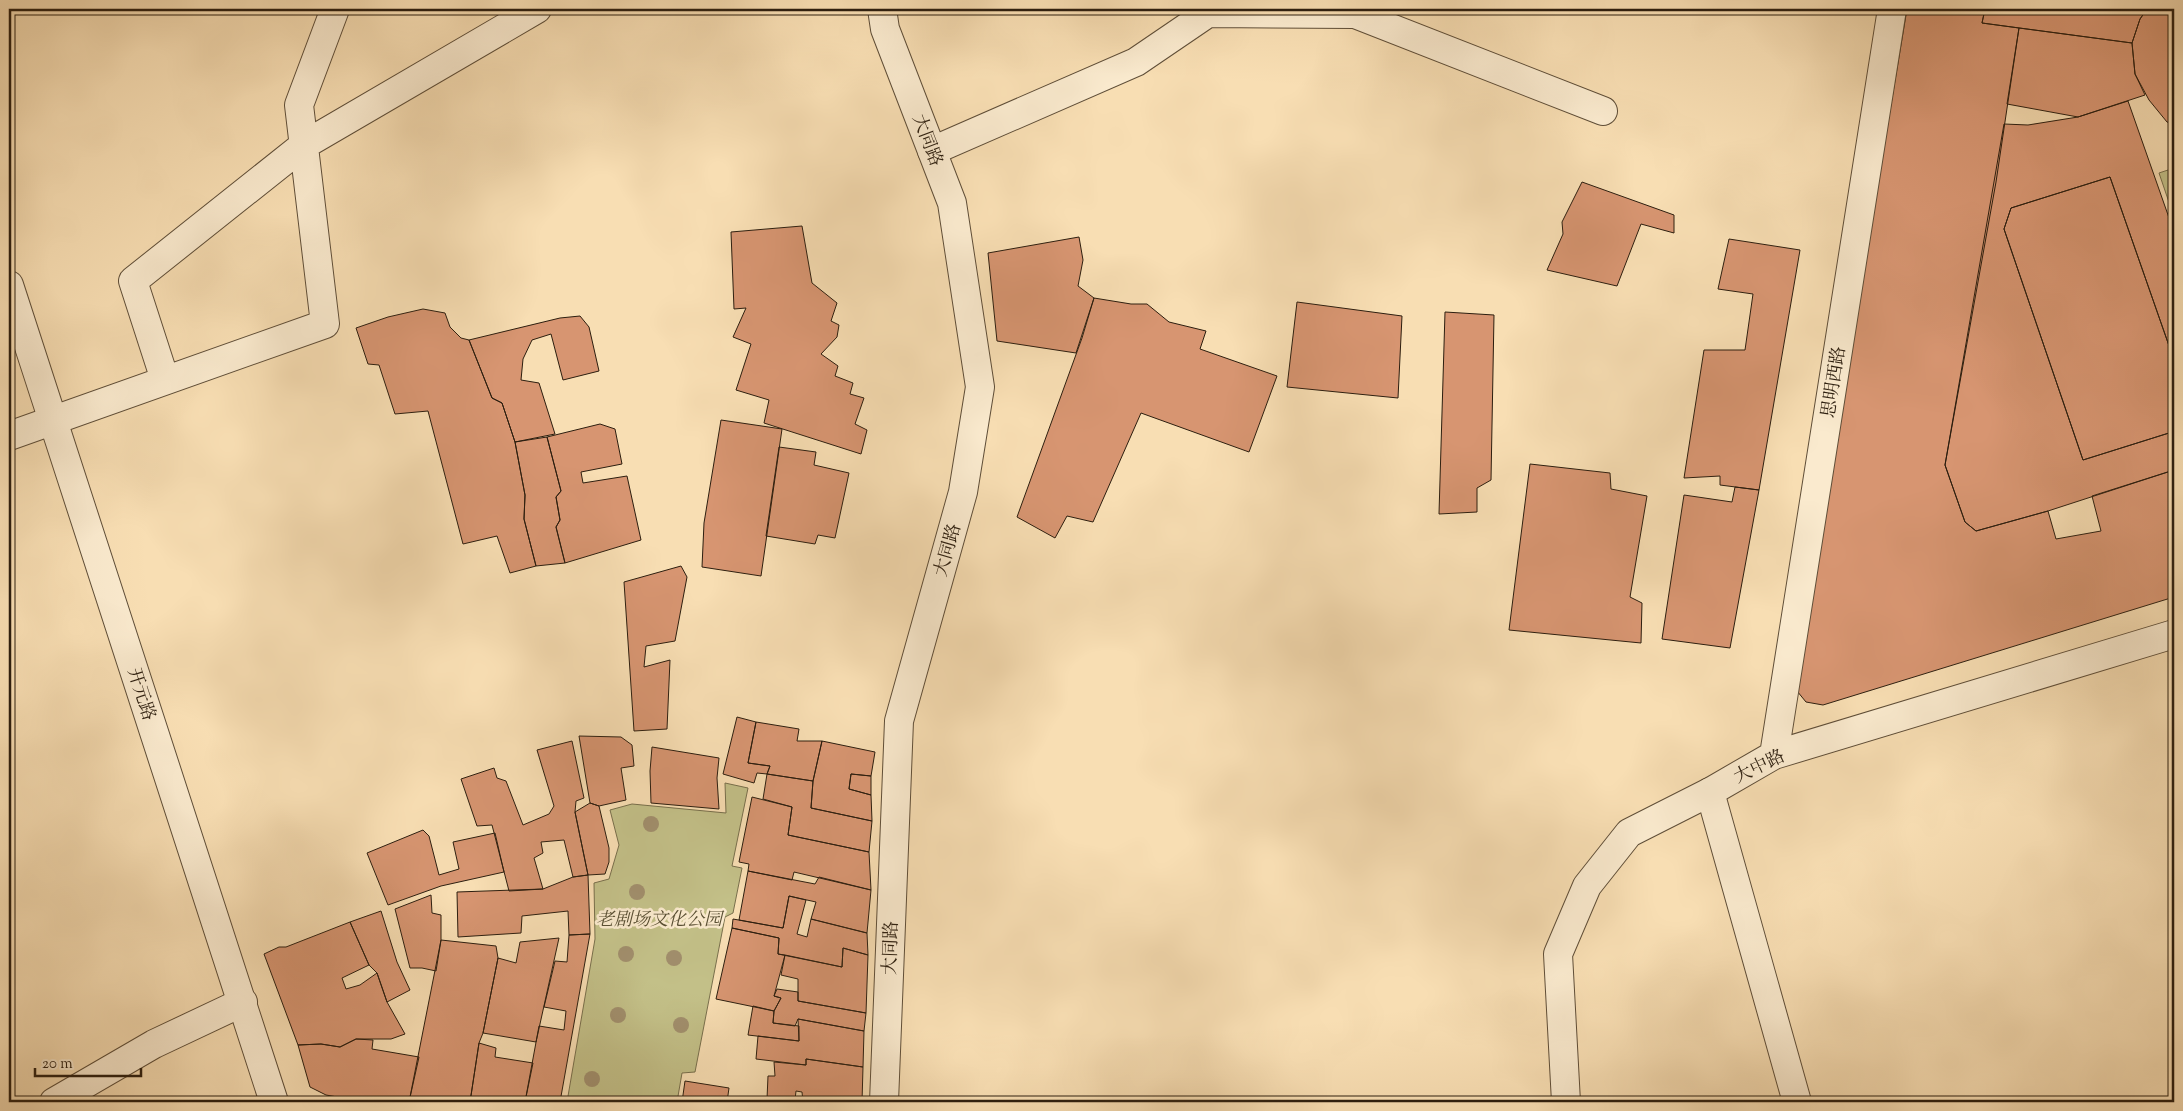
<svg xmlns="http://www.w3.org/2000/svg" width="2183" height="1111" viewBox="0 0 2183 1111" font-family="'Sorts Mill Goudy','Noto Serif SC',serif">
<rect width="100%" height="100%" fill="#f8deb3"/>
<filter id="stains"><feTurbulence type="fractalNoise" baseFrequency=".004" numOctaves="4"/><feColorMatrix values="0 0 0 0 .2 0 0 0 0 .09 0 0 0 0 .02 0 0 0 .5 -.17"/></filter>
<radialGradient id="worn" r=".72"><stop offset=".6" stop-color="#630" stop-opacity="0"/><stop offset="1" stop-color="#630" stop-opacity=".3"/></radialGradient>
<!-- green -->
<path fill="#c3c088" stroke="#786f4c" d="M2174 168V217L2159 173Z
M725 783 748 788 732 866 742 868 733 913 725 917 695 1072 682 1073 677 1102H567L595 939 594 883 609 879 619 845 610 810 632 804 726 813Z"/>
<!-- building -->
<path fill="#d79571" stroke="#2c1e0f" d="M1907 9H1985L1982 23 2019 28 1996 182 1945 465 1965 522 1976 531 2048 511 2056 539 2101 531 2092 496 2174 470V597L1823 705 1806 702 1797 691 1795 677Z
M1985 9H2147L2140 19 2132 43 1982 23Z
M2147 9H2174V125L2167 122 2149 100 2135 74 2132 43 2140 19Z
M2019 28 2132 43 2135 74 2145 95 2078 117 2007 104Z
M2128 101 2174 232V360L2110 177 2011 208 2004 229 2083 460 2169 433 2174 470 2048 511 1976 531 1965 522 1945 465 2004 124 2028 125 2078 117Z
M2110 177 2174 360V469L2169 433 2083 460 2004 229 2011 208Z
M1582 182 1674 215V233L1641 224 1617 286 1547 270 1563 234 1562 222Z
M802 226 812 283 837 303 831 321 839 325 837 337 821 354 838 366 835 376 853 383 850 394 864 398 855 424 867 430 861 454 764 423 769 400 736 390 751 344 733 337 746 308 734 309 731 232Z
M1079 237 1083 260 1078 286 1094 298 1076 353 997 341 988 253Z
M1729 239 1800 250 1759 490 1720 485V476L1684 478 1704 350H1745L1753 294 1718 289Z
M1094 298 1131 304H1147L1169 322 1206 331 1200 349 1277 376 1249 452 1141 413 1093 522 1067 516 1055 538 1017 517 1082 338Z
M1297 302 1402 316 1398 398 1287 387Z
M423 309 445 313 450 327 461 338 469 340 492 398 502 403 515 442 525 495 524 519 536 566 510 573 497 536 463 544 428 411 395 414 379 365 368 364 356 328 388 317Z
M1445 312 1494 315 1491 480 1477 488V512L1439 514Z
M580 316 589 327 599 371 563 380 551 334 532 340 523 359 521 380 539 383 555 434 515 442 502 403 492 398 469 340 560 318Z
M721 420 782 429 761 576 702 567 704 523Z
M600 424 615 429 622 464 581 472 583 483 627 476 641 540 565 563 556 527 560 520 556 497 561 491 547 437Z
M547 437 561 491 556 497 560 520 556 527 565 563 536 566 524 519 525 495 515 442Z
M779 447 816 452 814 465 849 473 835 538 818 535 815 544 766 536Z
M1530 464 1610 473 1611 489 1647 496 1630 597 1642 603 1641 643 1509 630Z
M1735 487 1759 490 1730 648 1662 639 1684 495 1732 502Z
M681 566 687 577 675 641 646 646 644 667 670 660 667 729 634 731 624 582Z
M737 717 756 722 748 763 770 766 767 774 757 773 754 783 723 774Z
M756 722 799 729 797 741H822L813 781 767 774 770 766 748 763Z
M579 736 621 737 632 745 634 766 621 768 626 800 599 806 590 803Z
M572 741 584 798 576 801 575 812 588 875 573 877 564 840 541 842 543 853 534 858 543 889 509 891 492 825 477 826 461 779 494 768 497 778 506 781 523 825 549 814 554 806 537 750Z
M822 741 875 752 871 776 851 774 849 789 871 795 872 821 811 808 813 781Z
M652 747 719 758 717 778 719 809 651 803 650 771Z
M767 774 813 781 811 808 872 821 869 852 788 835 792 807 763 799Z
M851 774 871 776V795L849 789Z
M752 797 792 807 788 835 869 852 871 890 794 872 792 880 748 871 749 864 739 862Z
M590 803 599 806 609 848V862L605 874 588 875 575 812Z
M423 830 429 836 439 875 459 869 453 842 495 833 504 872 441 886 388 905 367 853Z
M748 871 815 884 819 877 871 890 867 933 811 919 816 902 789 896 783 928 739 920Z
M588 875 590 934 569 935 568 911 522 916 521 933 458 937 457 892 543 889 573 877Z
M431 895 432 913 441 915V940L436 971 422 968H410L395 909Z
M789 896 806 900 797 934 807 937 811 919 867 933 868 955 843 948 842 967 778 954 779 938 732 928 733 919 783 928Z
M381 911 397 962 410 990 387 1002 377 973 369 965 350 922Z
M350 922 369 965 342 978 346 989 360 985 377 973 387 1002 405 1034 391 1039H356L340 1047 321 1044 298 1045 264 954 279 947H286Z
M732 928 779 938 778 954 785 955 774 996 781 998 774 1011 716 999Z
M590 934 560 1102H525L539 1026 564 1030 566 1011 544 1007 555 961 567 962 569 935Z
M559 938 536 1042 483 1033 498 958 516 963 520 942Z
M441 940 496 946 498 958 483 1033 479 1043 470 1102H409Z
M843 948 868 955 866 1013 798 1001V979L781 975 785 955 842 967Z
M777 989 798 992V1001L866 1013 864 1031 798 1019 795 1026 773 1023 774 1011 781 998 774 996Z
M753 1006 774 1011 773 1023 799 1026V1041L748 1035Z
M798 1019 864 1031 863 1067 806 1059V1065L756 1059 758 1036 799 1041Z
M356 1039 373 1040 372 1049 419 1057 409 1102H366L326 1095 310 1087 298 1045 321 1044 340 1047Z
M479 1043 496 1048 495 1057 533 1063 525 1102H470Z
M806 1059 863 1067 862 1102H803L802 1092 796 1091 795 1100 767 1099 768 1076H775L774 1062 806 1065Z
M685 1081 729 1088 727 1102H682Z"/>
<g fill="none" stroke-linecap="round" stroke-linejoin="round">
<!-- minor casing -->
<g stroke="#5f4e38" stroke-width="30">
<path id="minor" d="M932 151 1136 62 1208 13 1355 14 1603 111
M165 380 133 281 304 145 537 9
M9 436 325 324 299 105 335 9
M1710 792 1797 1102
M54 1102 154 1044 243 1002"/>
</g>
<!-- tertiary casing -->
<g stroke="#5f4e38" stroke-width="30">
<path id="tertiary" d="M882 9 885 29 952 203 980 387 963 492 899 721 884 1102
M9 285 274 1102
M1774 755 1892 9
M1566 1102 1558 954 1587 886 1629 833 1710 792 1774 755 2174 634"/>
</g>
<!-- minor -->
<use href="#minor" stroke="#faeace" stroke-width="28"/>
<!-- tertiary -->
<use href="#tertiary" stroke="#faeace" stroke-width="28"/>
</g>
<!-- trees -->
<g fill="#a18f6d">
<circle cx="651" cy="824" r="8"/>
<circle cx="637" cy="892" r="8"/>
<circle cx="626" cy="954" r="8"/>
<circle cx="674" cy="958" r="8"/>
<circle cx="618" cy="1015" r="8"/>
<circle cx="681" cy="1025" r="8"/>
<circle cx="592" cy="1079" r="8"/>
</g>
<g text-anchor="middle" stroke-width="5" stroke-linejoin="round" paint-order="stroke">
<!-- street labels -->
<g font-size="18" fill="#2c1e0f" stroke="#faeace">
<text transform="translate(928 140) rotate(69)" y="6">大同路</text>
<text transform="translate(1833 382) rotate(-81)" y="6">思明西路</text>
<text transform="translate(947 550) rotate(-74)" y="6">大同路</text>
<text transform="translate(142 694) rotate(72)" y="6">开元路</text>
<text transform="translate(1759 766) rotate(-26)" y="6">大中路</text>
<text transform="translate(890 948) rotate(-88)" y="6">大同路</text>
</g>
<!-- park labels -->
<g font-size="18" font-style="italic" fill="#594f33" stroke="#faeace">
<text x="659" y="925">老剧场文化公园</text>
</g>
</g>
<!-- margin -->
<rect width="2183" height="1111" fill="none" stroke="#f8deb3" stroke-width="30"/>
<rect x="10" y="10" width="2163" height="1091" fill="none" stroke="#2c1e0f" stroke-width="2.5"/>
<rect x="15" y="15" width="2153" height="1081" fill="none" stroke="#2c1e0f"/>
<!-- scale -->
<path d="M35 1068v8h106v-8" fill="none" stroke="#2c1e0f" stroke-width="2.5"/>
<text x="42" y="1068" font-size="15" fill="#2c1e0f" stroke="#faeace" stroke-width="4" paint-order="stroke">20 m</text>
<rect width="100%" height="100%" filter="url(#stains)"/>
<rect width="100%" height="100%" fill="url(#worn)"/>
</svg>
